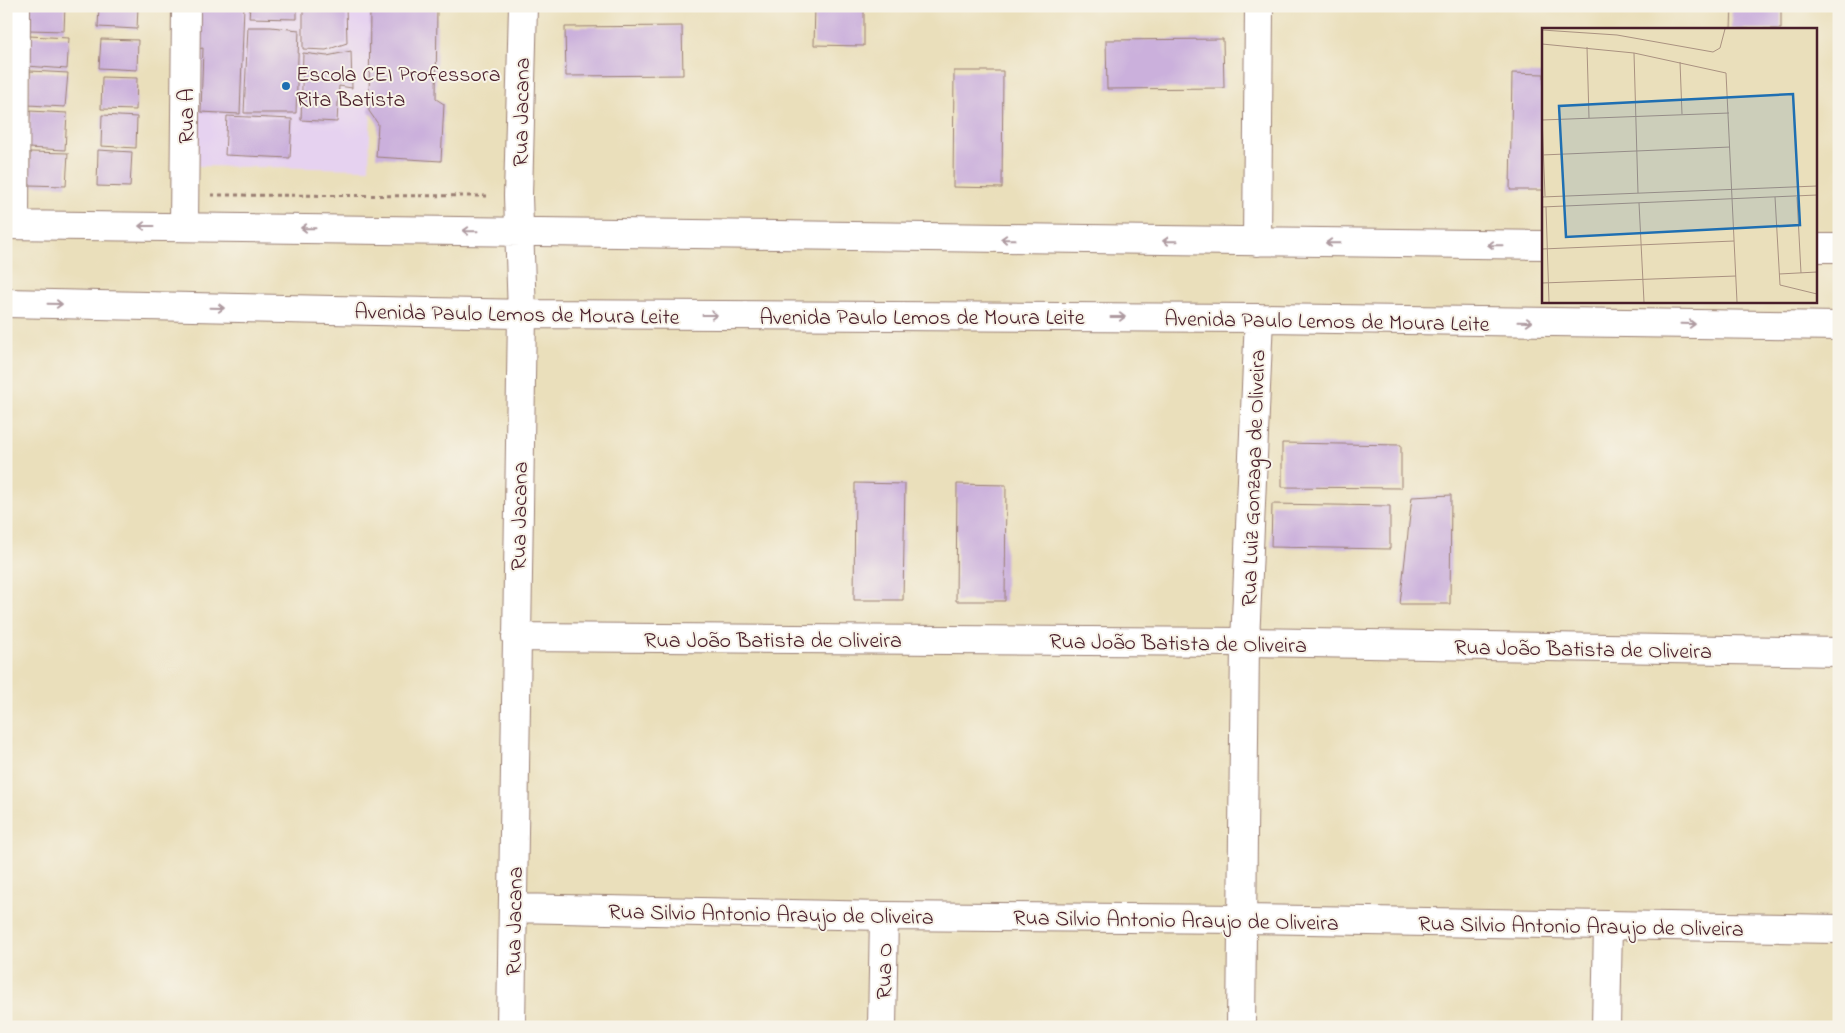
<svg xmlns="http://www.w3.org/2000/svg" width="1845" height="1033" viewBox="0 0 1845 1033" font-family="'Indie Flower',sans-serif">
<rect width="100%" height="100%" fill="#f7f3e8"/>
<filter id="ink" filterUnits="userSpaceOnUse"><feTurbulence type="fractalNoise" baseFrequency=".02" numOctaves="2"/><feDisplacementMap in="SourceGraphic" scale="10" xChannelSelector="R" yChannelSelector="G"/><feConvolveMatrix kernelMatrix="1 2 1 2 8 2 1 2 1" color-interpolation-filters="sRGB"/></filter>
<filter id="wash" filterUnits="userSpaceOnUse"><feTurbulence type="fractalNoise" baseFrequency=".0096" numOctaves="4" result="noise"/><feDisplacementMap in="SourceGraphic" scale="20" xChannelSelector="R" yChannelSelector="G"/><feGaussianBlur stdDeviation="1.12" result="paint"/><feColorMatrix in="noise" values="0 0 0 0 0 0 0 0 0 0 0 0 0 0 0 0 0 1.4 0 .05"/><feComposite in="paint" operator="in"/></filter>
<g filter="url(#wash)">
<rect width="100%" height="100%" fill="#eadfbb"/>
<!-- built -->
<path fill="#e6d2f0" d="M201 6H374L369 169 198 166Z"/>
<g id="blocks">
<!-- building -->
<path fill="#cbb0dc" d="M30 6H65L64 31 29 30Z
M99 6H138L137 29 98 27Z
M198 6H244L240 114 201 112 203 48 197 49Z
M250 6H297V19L249 18Z
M303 6H346L347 43 326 50 303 49Z
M370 6H437L436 99 444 104 441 161 376 157 378 124 369 111Z
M815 6H864V46L814 45Z
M1732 6H1781V29H1731Z
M682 26 683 75 566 76 565 27Z
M248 27H271L299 30 296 113H244Z
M29 36 69 38 67 69 27 66Z
M101 39 138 40 137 70 99 68Z
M1223 39 1224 88 1107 89 1106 40Z
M351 51 352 88 339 86 337 122 301 120 303 53 327 56Z
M30 71 68 73 65 107 28 105Z
M954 71H1003L1002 188 953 187Z
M1512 73 1544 74V190H1510Z
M102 77 137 78 136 110 101 109Z
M30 111 67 113 65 150 28 148Z
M102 115 137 117 136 148 101 146Z
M227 116 292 119 290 158 225 155Z
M98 150 132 152 130 187 97 186Z
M30 152 68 153 66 186 29 185Z
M1282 443 1401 445V488L1282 487Z
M855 483 905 484 903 600H854Z
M957 484 1006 485 1005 601H956Z
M1451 495 1450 604H1400L1412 497Z
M1272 504 1390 506V549L1271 547Z"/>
</g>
</g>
<g filter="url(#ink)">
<use href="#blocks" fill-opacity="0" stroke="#9a7f73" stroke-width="1"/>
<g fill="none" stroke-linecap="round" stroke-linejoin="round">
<!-- minor casing -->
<g stroke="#9a7f73" stroke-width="30">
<path id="minor" d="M6 225 1544 245
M15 225 16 6
M184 227 186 6
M1257 242 1259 6
M1816 248H1839
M6 303 522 314 1259 318 1839 326
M516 637 1245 642 1839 652
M514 908 884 916 1243 919 1839 929
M511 1027 522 314 518 196 523 6
M882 1027 884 916
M1241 1027 1245 642 1259 318
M1606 1027 1608 925"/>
</g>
<!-- path -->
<path stroke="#9a7f73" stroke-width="3" stroke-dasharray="4 4" stroke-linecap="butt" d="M211 195 490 196"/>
<!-- minor -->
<use href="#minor" stroke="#fff" stroke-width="28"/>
</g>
<!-- one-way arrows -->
<defs><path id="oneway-shaft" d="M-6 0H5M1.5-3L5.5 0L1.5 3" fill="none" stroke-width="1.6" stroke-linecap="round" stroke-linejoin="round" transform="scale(1.25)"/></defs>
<g stroke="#ae9aa0">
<use href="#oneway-shaft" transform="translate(146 226) rotate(-180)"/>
<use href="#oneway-shaft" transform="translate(308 228) rotate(-179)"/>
<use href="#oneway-shaft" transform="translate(470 231) rotate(-179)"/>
<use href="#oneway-shaft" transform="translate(1008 239) rotate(-179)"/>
<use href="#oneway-shaft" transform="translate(1170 241) rotate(-179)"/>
<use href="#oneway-shaft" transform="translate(1333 243) rotate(-179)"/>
<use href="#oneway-shaft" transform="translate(1495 245) rotate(-179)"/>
<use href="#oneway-shaft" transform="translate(55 304) rotate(1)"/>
<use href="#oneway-shaft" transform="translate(217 308) rotate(1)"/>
<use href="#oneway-shaft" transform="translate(710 315)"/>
<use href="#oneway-shaft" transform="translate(1118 317)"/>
<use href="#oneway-shaft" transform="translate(1525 322) rotate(1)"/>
<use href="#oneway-shaft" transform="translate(1688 324) rotate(1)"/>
</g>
</g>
<!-- markers -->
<circle fill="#1f6fb2" stroke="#f7f3e8" stroke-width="2" cx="286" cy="86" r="5"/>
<g text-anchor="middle" stroke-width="4" stroke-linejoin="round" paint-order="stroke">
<!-- poi labels -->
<g font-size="22" fill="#4a1f2b" stroke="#f7f3e8" text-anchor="start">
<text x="296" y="81">Escola CEI Professora<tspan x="296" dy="25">Rita Batista</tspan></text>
</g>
<!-- street labels -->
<g font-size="22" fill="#4a1f2b" stroke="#f7f3e8">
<text transform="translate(520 112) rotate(-89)" y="8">Rua Jacana</text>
<text transform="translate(185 116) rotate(-90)" y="8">Rua A</text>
<text transform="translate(517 313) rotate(1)" y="8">Avenida Paulo Lemos de Moura Leite</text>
<text x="922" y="324">Avenida Paulo Lemos de Moura Leite</text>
<text transform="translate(1327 320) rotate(1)" y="8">Avenida Paulo Lemos de Moura Leite</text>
<text transform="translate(1252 478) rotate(-88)" y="8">Rua Luiz Gonzaga de Oliveira</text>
<text transform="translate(518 516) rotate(-89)" y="8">Rua Jacana</text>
<text x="773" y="647">Rua João Batista de Oliveira</text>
<text transform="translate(1178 642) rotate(1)" y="8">Rua João Batista de Oliveira</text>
<text transform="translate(1583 648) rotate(1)" y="8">Rua João Batista de Oliveira</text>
<text transform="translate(771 913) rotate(1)" y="8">Rua Silvio Antonio Araujo de Oliveira</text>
<text transform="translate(1176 919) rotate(1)" y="8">Rua Silvio Antonio Araujo de Oliveira</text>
<text transform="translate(513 921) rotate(-89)" y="8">Rua Jacana</text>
<text transform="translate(1581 925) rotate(1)" y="8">Rua Silvio Antonio Araujo de Oliveira</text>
<text transform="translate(883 971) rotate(-89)" y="8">Rua O</text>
</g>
</g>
<!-- overview -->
<g transform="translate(1542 28)">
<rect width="275" height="275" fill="#eadfbb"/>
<path fill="none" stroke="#aa9281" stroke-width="1" d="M0 2 75 7 171 24 178 20 183 1M0 16 92 25 184 45 195 274M45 19 47 90M92 25 96 165M138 34 140 86M0 88 3 168M0 92 187 85M0 127 188 119M0 169 275 158M233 169 238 257 275 266M255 169 259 245M97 175 102 274M0 179 275 167M4 179 7 274M0 221 192 213M237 246 275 244M0 255 194 248"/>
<path fill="#1f6fb2" fill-opacity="0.15" stroke="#1f6fb2" stroke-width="2.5" d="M251 66 258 197 24 209 17 78Z"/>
<rect width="275" height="275" fill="none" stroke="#4a1f2b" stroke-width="2.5"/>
</g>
<!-- margin -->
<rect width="1845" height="1033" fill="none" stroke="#f7f3e8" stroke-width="25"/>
</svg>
